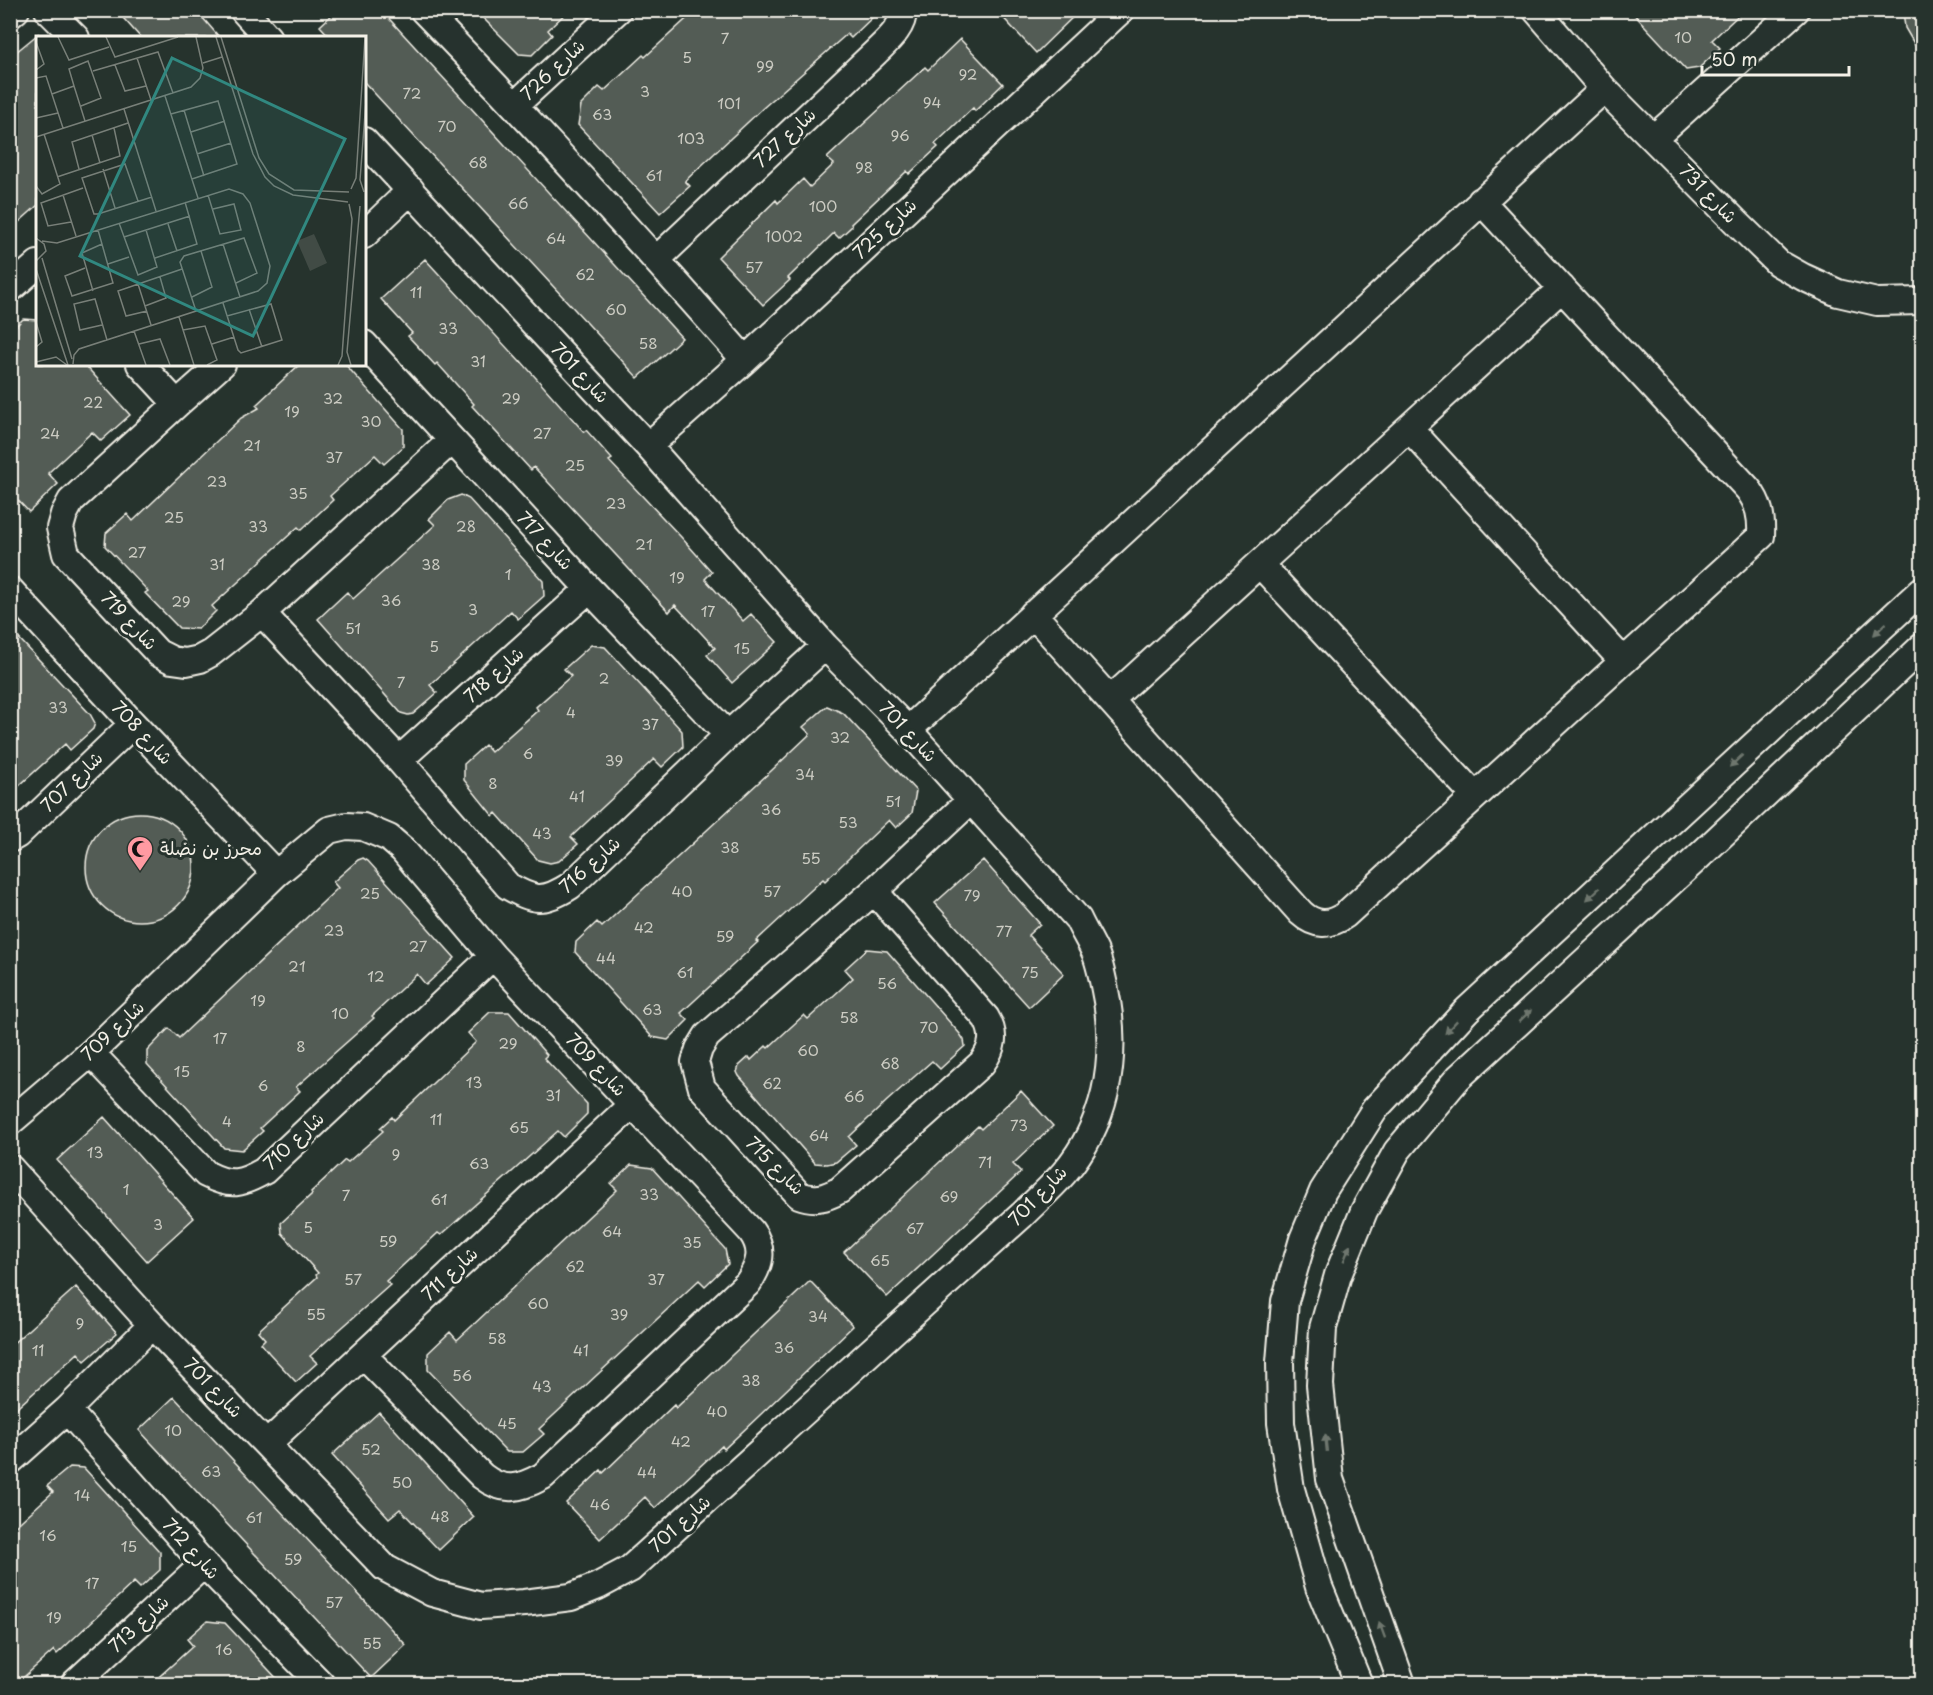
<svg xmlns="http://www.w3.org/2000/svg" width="1933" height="1695" viewBox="0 0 1933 1695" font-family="'Playpen Sans','Playpen Sans Arabic',sans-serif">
<rect width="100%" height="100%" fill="#26332d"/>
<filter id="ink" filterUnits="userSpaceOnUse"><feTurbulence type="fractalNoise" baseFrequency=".0167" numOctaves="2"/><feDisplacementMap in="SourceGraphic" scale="12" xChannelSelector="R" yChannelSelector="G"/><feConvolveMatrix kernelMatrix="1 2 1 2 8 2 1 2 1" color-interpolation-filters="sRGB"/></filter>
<g filter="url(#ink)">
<!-- building -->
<path fill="#525c55" stroke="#f4f1e8" stroke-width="1.5" d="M116 10H196L220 38H141Z
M337 10H381L682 338 638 378 364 82V38H331L320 26Z
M475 10H569L548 30 552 35 532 55 519 54Z
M696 10H880L851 38 847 34 763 108 685 181 690 186 660 213 578 125 581 105 599 87 604 91 643 55 645 57Z
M996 10H1080L1036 53Z
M1630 10H1744L1712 40 1720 48 1699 68 1686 70Z
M1903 10H1923V59L1905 28Z
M38 34V205L10 230V156L17 150 10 143V57Z
M960 39 1003 84 975 111 973 108 935 144 938 147 909 174 907 171 851 224 852 226 839 238 834 233 788 278 790 280 763 305 718 257 776 200 778 203 803 179 810 187 834 164 827 158 925 67 928 70Z
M425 259 520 362 521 361 584 432 586 430 612 459 609 461 681 537 712 572 705 579 743 621 751 614 777 642 732 683 707 655 715 648 675 605 669 612 534 467 531 470 472 406 474 404 437 363 435 365 408 336 412 333 381 299Z
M23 319 38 320V364H84L130 415 101 441 92 432 48 473 58 484 29 512 10 492V332Z
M300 364H345L403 429V447L384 464 375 455 330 496 333 500 301 530 298 527 212 606 216 611 198 629 179 628 145 593 148 591 105 546 106 533 127 514 133 521 241 418 259 408 256 405Z
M461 495 469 499 543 581 544 596 518 619 511 611 430 685 437 693 413 714 408 715 401 713 318 619 347 592 353 599 435 525 429 519 448 500Z
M10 629 90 714 95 723 93 729 70 750 65 744 10 794Z
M591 645 605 647 644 689 682 731 683 747 662 767 654 759 571 837 578 844 559 861 550 863 538 860 496 813 493 816 464 780V764L485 745 491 752 538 710 536 707 571 676 564 669Z
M827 706 843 713 916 791 912 813 896 828 889 820 825 881 823 879 756 941 758 942 681 1013 688 1020 668 1040 652 1037 575 952 576 942 597 922 602 927 771 771 810 734 803 727Z
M86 867a54 54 0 1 1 108 0a54 54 0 1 1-108 0Z
M363 858 368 861 455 958 426 985 417 974 372 1016 374 1018 296 1087 300 1091 260 1128 263 1131 242 1150 224 1148 147 1064V1051L169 1028 179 1038 338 888 333 882 358 860Z
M983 860 1040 924 1028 935 1064 974 1029 1007 935 903Z
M867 949 887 951 960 1034 964 1040 965 1046 940 1069 932 1061 887 1101 849 1137 856 1145 836 1162 827 1164 815 1163 739 1076 737 1072 739 1066 749 1057 751 1060 766 1046 768 1048 804 1015 808 1019 853 978 845 969Z
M490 1012H509L547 1055 544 1058 587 1104V1114L564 1137 558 1131 441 1235 438 1233 386 1281 390 1285 310 1356 317 1363 296 1382 269 1353 261 1343 265 1339 258 1331 317 1277 316 1275 318 1273 282 1233 281 1223 312 1194 311 1192 345 1160 348 1162 383 1131 380 1128 392 1117 394 1120 476 1042 468 1033Z
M1021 1091 1053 1126 1013 1164 1021 1172 887 1297 844 1252 978 1126 981 1129Z
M104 1117 194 1218 147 1261 57 1160Z
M631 1165 652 1168 725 1249 728 1264 705 1286 699 1280 539 1429 544 1434 523 1452H507L428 1370V1353L450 1332 457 1340 502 1298 617 1190 611 1184Z
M810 1281 853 1326 759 1416 724 1449 722 1446 655 1508 645 1497 600 1539 566 1503 601 1470 603 1473 674 1405 676 1408Z
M76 1287 117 1333 85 1361 78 1353 10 1414V1346Z
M174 1397 406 1645 371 1678 139 1430Z
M379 1412 474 1517 439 1550 400 1509 389 1518 332 1455Z
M70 1467 84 1468 160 1552V1570L140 1588 134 1582 57 1654 54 1650 16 1684H10V1619L16 1614 10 1603V1531L53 1492 47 1486Z
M207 1621 225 1623 282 1684H151L193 1646 187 1639Z"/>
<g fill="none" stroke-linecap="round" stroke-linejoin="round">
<!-- minor casing -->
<g stroke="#f4f1e8" stroke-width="30">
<path id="minor" d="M48 10 76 38
M243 10 268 38
M423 10C534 124 640 241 745 360
M1536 10 1604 89 1737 223 1778 263 1803 277 1838 293 1877 302 1922 301
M10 15 16 10
M515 105 618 10
M1654 138 1796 10
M364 235 411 190
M656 260 876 52C887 41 904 27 903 10
M10 289 38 264
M364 344 589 589 728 735
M140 364 177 404
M222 364 177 404 71 501 64 514 60 528 66 554 158 653 172 660 186 662 200 659 211 653 262 613 452 440
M1409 428 1623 661
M648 446 745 360 1121 10
M1260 564 1475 796
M10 590 133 724 276 874
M262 613 399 760 508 886C534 901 543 903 570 886L728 735 825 646
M1033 614 1301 913C1315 926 1330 926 1345 915L1761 536C1762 517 1759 503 1748 489L1481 201
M1110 700 1562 288
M908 730 1604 89
M399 760 589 589
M10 839 17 835 133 724
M874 891 986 1018C996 1035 993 1048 982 1063L840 1190C825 1198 815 1201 799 1195L702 1088 695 1062 699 1049 707 1036 874 891 971 800
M91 1053 206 1174C231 1187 241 1184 264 1171L493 956
M10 1122 91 1053 276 874 329 830 346 826 363 827 389 838 403 850 493 956 751 1231C765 1250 760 1265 748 1283L543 1476C519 1489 504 1493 482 1476L363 1355
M10 1168 152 1325 385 1568 432 1593 481 1606 524 1603 571 1597 598 1586 630 1569 1022 1215C1036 1201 1051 1188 1064 1173 1106 1124 1117 1063 1107 1001 1104 985 1101 967 1095 952 1090 941 1083 930 1078 919L908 730 825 646 648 446 364 141
M67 1410 204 1564 321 1684
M267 1444 633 1104
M10 1461 67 1410 152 1325
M74 1684 204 1564
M1359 1684 1319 1587 1291 1489 1281 1423 1280 1362 1285 1301 1303 1239 1323 1191 1375 1109 1467 1010 1922 590
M1402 1684 1330 1479 1320 1385 1323 1328 1338 1275 1364 1211 1397 1151 1458 1078 1693 862 1922 647"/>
</g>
<!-- minor -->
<use href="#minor" stroke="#26332d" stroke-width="26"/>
</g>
<!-- one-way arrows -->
<defs><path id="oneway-solid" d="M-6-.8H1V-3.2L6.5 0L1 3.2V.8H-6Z" transform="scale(1.5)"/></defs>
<g fill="#6e766e">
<use href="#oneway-solid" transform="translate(1880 629) rotate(137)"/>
<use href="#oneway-solid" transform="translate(1736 761) rotate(137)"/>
<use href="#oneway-solid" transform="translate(1593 894) rotate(137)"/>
<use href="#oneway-solid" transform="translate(1525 1016) rotate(-43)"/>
<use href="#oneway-solid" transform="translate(1451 1027) rotate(133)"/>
<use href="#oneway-solid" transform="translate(1347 1253) rotate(-68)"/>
<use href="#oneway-solid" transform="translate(1326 1443) rotate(-96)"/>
<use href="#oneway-solid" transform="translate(1382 1630) rotate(-110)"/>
</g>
</g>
<!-- icons -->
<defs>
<g id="mosque-pin" transform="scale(1.35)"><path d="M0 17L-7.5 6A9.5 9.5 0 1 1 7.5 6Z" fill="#ff9aa2" stroke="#26332d"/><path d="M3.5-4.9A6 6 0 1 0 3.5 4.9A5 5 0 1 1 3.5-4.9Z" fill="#111"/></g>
</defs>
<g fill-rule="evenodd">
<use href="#mosque-pin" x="140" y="849"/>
</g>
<g text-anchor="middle" stroke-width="6" stroke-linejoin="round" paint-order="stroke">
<!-- number labels -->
<g font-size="15" fill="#ccccc3">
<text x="1683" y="43">10</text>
<text x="725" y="44">7</text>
<text x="687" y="63">5</text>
<text x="765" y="72">99</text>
<text x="968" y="80">92</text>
<text x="645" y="97">3</text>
<text x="412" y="99">72</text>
<text x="932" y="108">94</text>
<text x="729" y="109">101</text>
<text x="602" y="120">63</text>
<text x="447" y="132">70</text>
<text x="900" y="141">96</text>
<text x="691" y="144">103</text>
<text x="478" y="168">68</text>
<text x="864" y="173">98</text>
<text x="654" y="181">61</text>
<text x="518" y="209">66</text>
<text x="823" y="212">100</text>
<text x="784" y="242">1002</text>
<text x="556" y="244">64</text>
<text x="754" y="273">57</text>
<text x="585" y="280">62</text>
<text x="416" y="298">11</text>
<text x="616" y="315">60</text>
<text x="448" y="334">33</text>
<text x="648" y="349">58</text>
<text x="478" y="367">31</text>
<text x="333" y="404">32</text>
<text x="511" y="404">29</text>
<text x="93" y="408">22</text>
<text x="292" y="417">19</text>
<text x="371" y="427">30</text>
<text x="50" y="439">24</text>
<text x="542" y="439">27</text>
<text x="252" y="451">21</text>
<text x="334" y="463">37</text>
<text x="575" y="471">25</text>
<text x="217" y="487">23</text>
<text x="298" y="499">35</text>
<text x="616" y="509">23</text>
<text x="174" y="523">25</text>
<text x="258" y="532">33</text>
<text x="466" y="532">28</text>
<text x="644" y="550">21</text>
<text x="137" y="558">27</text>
<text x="217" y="570">31</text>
<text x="431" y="570">38</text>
<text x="508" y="580">1</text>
<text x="677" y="583">19</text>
<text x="391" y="606">36</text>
<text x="181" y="607">29</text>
<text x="473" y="615">3</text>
<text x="708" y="617">17</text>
<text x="353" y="634">51</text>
<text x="434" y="652">5</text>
<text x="742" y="654">15</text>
<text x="604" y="684">2</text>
<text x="401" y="688">7</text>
<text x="58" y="713">33</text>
<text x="571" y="718">4</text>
<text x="650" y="730">37</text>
<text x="840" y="743">32</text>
<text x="528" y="759">6</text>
<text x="614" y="766">39</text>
<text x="805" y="780">34</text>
<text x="493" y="789">8</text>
<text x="577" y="802">41</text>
<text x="893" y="807">51</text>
<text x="771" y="815">36</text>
<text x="848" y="828">53</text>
<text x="542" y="839">43</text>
<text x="730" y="853">38</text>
<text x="811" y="864">55</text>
<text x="682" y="897">40</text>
<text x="772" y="897">57</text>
<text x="370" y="899">25</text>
<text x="972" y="901">79</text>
<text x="644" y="933">42</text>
<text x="334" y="936">23</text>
<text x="1004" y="937">77</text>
<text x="725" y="942">59</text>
<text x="418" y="952">27</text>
<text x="606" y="964">44</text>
<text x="297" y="972">21</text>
<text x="685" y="978">61</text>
<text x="1030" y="978">75</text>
<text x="376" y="982">12</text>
<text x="887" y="989">56</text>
<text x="258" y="1006">19</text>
<text x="652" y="1015">63</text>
<text x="340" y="1019">10</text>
<text x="849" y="1023">58</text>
<text x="929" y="1033">70</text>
<text x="220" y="1044">17</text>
<text x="508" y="1049">29</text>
<text x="301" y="1052">8</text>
<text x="808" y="1056">60</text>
<text x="890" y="1069">68</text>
<text x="182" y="1077">15</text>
<text x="474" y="1088">13</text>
<text x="772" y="1089">62</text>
<text x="263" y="1091">6</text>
<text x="553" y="1101">31</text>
<text x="854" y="1102">66</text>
<text x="436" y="1125">11</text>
<text x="227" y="1127">4</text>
<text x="1019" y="1131">73</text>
<text x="519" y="1133">65</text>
<text x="819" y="1141">64</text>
<text x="95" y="1158">13</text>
<text x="396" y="1160">9</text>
<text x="985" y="1168">71</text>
<text x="479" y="1169">63</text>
<text x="126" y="1195">1</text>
<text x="649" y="1200">33</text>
<text x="346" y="1201">7</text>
<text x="949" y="1202">69</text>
<text x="439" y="1205">61</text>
<text x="158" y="1230">3</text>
<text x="308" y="1233">5</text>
<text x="915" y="1234">67</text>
<text x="612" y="1237">64</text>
<text x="388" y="1247">59</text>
<text x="692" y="1248">35</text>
<text x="880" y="1266">65</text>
<text x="575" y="1272">62</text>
<text x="353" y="1285">57</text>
<text x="656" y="1285">37</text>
<text x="538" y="1309">60</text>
<text x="316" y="1320">55</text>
<text x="619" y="1320">39</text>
<text x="818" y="1322">34</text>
<text x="80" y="1329">9</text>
<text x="497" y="1344">58</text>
<text x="784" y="1353">36</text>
<text x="38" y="1356">11</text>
<text x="581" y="1356">41</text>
<text x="462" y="1381">56</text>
<text x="751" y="1386">38</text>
<text x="542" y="1392">43</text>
<text x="717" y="1417">40</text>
<text x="507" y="1429">45</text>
<text x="173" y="1436">10</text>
<text x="681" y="1447">42</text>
<text x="371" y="1455">52</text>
<text x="211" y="1477">63</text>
<text x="647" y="1478">44</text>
<text x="402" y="1488">50</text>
<text x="82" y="1501">14</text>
<text x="600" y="1510">46</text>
<text x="440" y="1522">48</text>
<text x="254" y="1523">61</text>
<text x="48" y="1541">16</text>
<text x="129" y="1552">15</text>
<text x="293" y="1565">59</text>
<text x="92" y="1589">17</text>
<text x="334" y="1608">57</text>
<text x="54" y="1623">19</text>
<text x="372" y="1649">55</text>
<text x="224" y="1655">16</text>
</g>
<!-- street labels -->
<g font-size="18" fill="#f4f1e8" stroke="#26332d">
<text transform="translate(553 70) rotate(-43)" y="6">شارع 726</text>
<text transform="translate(785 138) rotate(-43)" y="6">شارع 727</text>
<text transform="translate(1708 194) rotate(46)" y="6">شارع 731</text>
<text transform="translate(885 229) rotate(-43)" y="6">شارع 725</text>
<text transform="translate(580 373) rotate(47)" y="6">شارع 701</text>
<text transform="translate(545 541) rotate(47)" y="6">شارع 717</text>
<text transform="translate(129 621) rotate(47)" y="6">شارع 719</text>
<text transform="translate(494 675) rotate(-42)" y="6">شارع 718</text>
<text transform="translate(908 732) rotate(47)" y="6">شارع 701</text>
<text transform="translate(142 733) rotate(47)" y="6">شارع 708</text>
<text transform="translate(72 782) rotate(-44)" y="6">شارع 707</text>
<text transform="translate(590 865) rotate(-42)" y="6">شارع 716</text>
<text transform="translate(113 1031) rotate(-43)" y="6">شارع 709</text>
<text transform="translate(596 1065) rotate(47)" y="6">شارع 709</text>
<text transform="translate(294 1141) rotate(-43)" y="6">شارع 710</text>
<text transform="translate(775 1166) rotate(45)" y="6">شارع 715</text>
<text transform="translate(1038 1196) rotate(-46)" y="6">شارع 701</text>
<text transform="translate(450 1274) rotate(-43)" y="6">شارع 711</text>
<text transform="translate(213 1388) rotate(46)" y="6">شارع 701</text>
<text transform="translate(680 1524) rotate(-42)" y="6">شارع 701</text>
<text transform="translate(191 1549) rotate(48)" y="6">شارع 712</text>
<text transform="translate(139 1624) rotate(-43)" y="6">شارع 713</text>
</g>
<!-- poi labels -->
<g font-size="18" fill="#f4f1e8" stroke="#26332d" text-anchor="start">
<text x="160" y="855">محرز بن نضلة</text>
</g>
</g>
<!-- overview -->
<g transform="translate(36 36)">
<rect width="330" height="330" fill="#26332d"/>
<path d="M278 198 291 227 274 235 261 205Z" fill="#414b45"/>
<path fill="none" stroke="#787f78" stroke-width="1.5" d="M22 1 33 24 73 11M70 1 79 21 142 1M180 1 217 118 229 141 238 150 257 159 312 166M185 1 223 122 233 138 258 154 313 156M0 6 8 28 0 34M101 22 115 64M167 27 186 21M79 29 89 55 110 50M57 35 122 16 137 57M0 42 10 40 27 92M16 58 38 50M129 60 162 162M45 70 65 62 52 25 33 33 38 50 49 85M88 73 120 175M148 74 168 140M135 78 182 65 201 128 156 143M0 82 22 77M155 96 189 85M56 99 64 127M0 101 155 51 164 42 167 32 160 1M161 118 195 107M43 133 36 106 92 87M67 133 79 172M21 141 84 120 78 92M0 150 6 158 24 148 8 98M315 153 320 142 329 1M328 156 324 144 330 65M27 159 40 200M172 159 184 198 205 194 198 168 177 173M102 165 89 128 46 142 58 178H62L116 161M35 186 12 190 5 167 47 152M83 187 102 239 121 231 110 194M132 188 141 215M88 201 154 180M0 202 8 208 10 215 0 225M6 205 21 207 193 153 207 158 214 167 234 230 231 247 222 255 43 313 38 319 37 328M187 208 204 261M6 222 36 323M119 222 161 208 149 166M72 228 93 221M49 232 29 240 36 260 77 247 62 194M0 233 32 329M102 248 115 289M57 255 46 217 66 208M156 261 176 251 165 215M187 267 202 314 205 317 246 304 235 268 191 280M109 270 130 262 124 241M213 273 226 311M111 275 90 280 82 255 146 233M160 275 144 226 148 220 208 202 221 237 200 247M143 281 158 329M0 286 6 306 0 311M66 289 44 294 38 268 59 263 71 304M147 294 169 290 181 324 171 329M98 295 110 329M103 308 124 303 134 329M176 308 198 301M0 326 20 321 31 329M302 329 306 320 316 183 313 168M315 329 311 316 324 170"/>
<path fill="#318880" fill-opacity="0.15" stroke="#318880" stroke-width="3" d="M136 22 309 103 217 300 44 220Z"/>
<rect width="330" height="330" fill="none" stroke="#f4f1e8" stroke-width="3"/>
</g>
<!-- margin -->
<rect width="1933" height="1695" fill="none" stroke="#26332d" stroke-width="36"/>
<rect x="18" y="18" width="1897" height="1659" fill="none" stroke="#f4f1e8" stroke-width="2" filter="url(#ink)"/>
<!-- scale -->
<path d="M1702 66v9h147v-9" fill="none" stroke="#f4f1e8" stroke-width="3"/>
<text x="1711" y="66" font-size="18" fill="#f4f1e8" stroke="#26332d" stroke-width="4.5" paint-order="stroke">50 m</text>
</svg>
